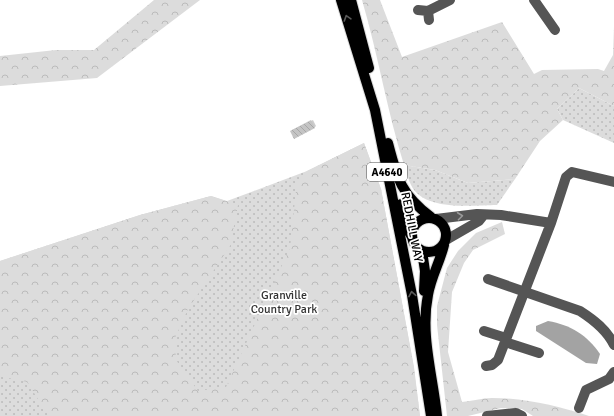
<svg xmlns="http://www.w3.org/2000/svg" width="614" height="416" viewBox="0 0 614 416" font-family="Signika,sans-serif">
<defs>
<pattern id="grass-dots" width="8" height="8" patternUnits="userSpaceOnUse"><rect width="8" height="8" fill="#dcdcdc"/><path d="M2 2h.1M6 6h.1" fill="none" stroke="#bbb" stroke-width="1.8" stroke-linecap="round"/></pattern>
<pattern id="forest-crowns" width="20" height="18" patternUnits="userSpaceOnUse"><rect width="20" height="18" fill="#dcdcdc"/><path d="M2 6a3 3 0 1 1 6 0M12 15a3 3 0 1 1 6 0" fill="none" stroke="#bbb"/></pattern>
<pattern id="building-back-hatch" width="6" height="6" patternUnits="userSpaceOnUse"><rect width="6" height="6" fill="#c4c4c4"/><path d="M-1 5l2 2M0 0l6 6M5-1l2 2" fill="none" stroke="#a7a7a7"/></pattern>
</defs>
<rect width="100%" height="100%" fill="#fff"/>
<!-- grass -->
<path fill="url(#grass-dots)" d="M579 88 614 106V143L563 120 557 109Z
M364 143 381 189 413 363 420 416H0V261L140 215 211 196 227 201 307 171Z
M404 165 435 170 468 183 515 179 497 205C473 205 424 212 411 185 408 179 406 171 404 165Z"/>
<!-- forest -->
<path fill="url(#forest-crowns)" d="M154 0H200L97 78 0 86V56L56 50H94Z
M362 0H380L402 57 502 22 534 74 542 70 598 69 604 71 613 55 614 27V106L579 88 557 109 563 120 540 141 515 179 468 183 435 170 404 165C387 111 378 54 362 0Z
M364 143 381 189 414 367 420 416H49L27 382 0 376V261L140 215 211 196 238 205 230 246 188 309 175 338 176 360 198 391 226 387 290 248 297 181 307 171Z
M502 222 505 234 473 250 464 263 452 292 448 352 462 402C472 401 482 398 492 398 525 398 558 406 589 416H533L522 409 501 408 468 416H447L437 325V306L447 268 458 251 476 233Z"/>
<!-- water -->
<path fill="#a3a3a3" d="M548 321C571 325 587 335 600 354L597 364 586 363 536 331V326Z"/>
<!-- shadow -->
<path fill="#0003" d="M313 120 316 126 315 127 294 138 292 130Z"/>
<!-- building -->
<path fill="url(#building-back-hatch)" d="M311 120 315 128 294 139 290 131Z"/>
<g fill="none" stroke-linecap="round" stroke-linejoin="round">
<!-- major casing -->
<g stroke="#dbdbdb" stroke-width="12">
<path id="major" d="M341 0 375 110 412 295 431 416
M351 0 369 68
M388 143C397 178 401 195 431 217
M401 204 408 230 412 237
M412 235a17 17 0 1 1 34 0a17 17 0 1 1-34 0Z
M422 251 425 271 424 291
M437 416C433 376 420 335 428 295 431 277 440 262 444 245"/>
</g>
<!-- minor -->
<path stroke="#555" stroke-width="10" d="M534 0 555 30
M418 10 428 11 429 20
M428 11 450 0
M436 219 477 214 501 215 551 223
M446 240 479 221 483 216
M488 279 580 311C594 320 607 330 614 345
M484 331 506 338
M505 342 539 353
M486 366 492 365 498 360 551 223 566 177 572 172 614 182
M579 408 586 390 609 379 614 372
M487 416 516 413 522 416"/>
<!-- major -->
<use href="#major" stroke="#000" stroke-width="10"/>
</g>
<!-- one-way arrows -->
<defs><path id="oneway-chevron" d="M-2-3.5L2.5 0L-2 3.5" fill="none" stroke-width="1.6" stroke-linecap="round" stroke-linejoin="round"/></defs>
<g stroke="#595959">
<use href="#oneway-chevron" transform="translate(347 18) rotate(-108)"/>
<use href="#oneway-chevron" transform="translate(412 294) rotate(-100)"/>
</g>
<use stroke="#999" href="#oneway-chevron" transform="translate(460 216) rotate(-7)"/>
<g text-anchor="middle" stroke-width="3.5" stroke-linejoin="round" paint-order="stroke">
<!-- shield labels -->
<rect fill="#fff" stroke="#4c4c4c" stroke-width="1" x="367" y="163" width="40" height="18" rx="3"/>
<g font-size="11" font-weight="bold" fill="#000">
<text x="387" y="176">A4640</text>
</g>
<!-- street labels -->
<g font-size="12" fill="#000" stroke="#fff">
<text transform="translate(412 227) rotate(79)" y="4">REDHILL WAY</text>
</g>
<!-- park labels -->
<g font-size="12" fill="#333" stroke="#fff">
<text x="284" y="299">Granville<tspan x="284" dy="14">Country Park</tspan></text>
</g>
</g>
</svg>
